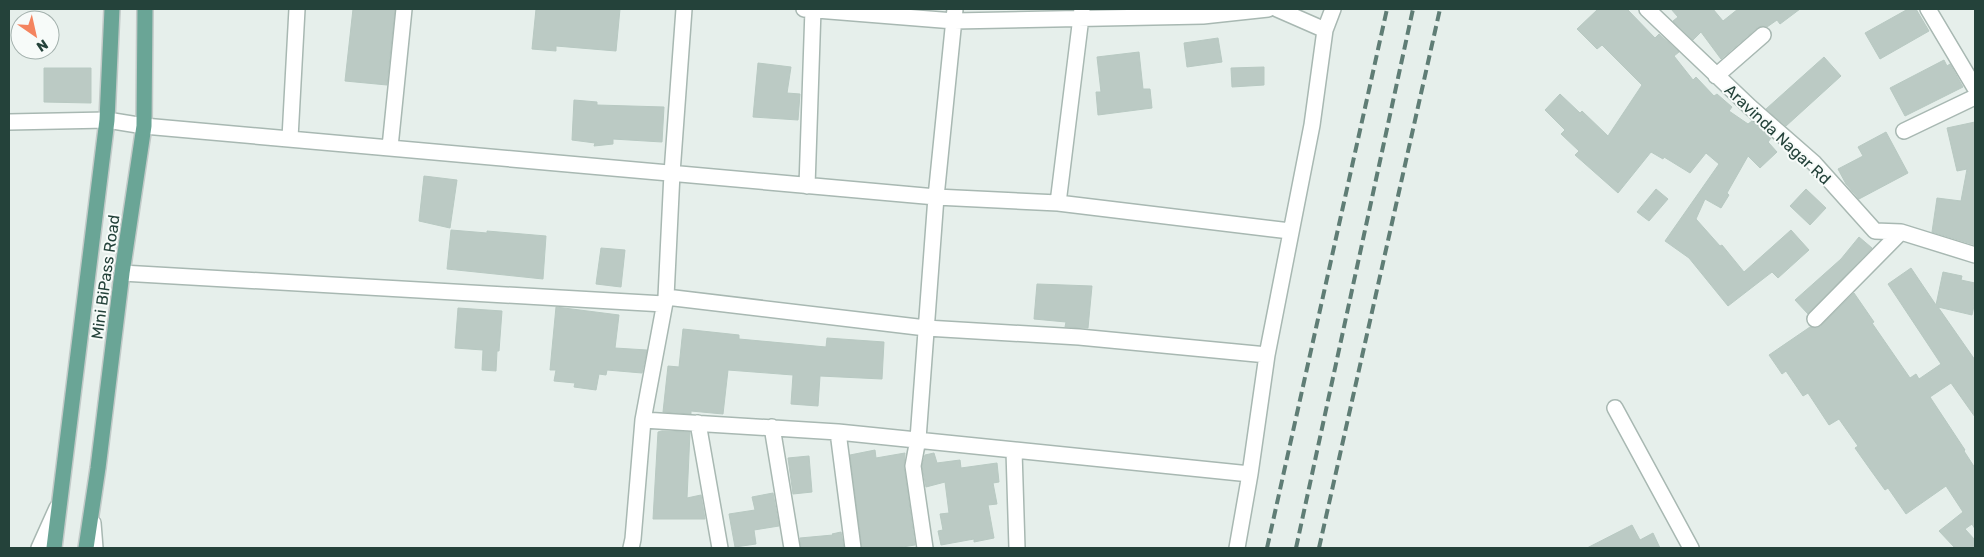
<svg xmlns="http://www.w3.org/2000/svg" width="1984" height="557" viewBox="0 0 1984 557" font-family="Rubik,sans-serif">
<rect width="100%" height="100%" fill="#e6efeb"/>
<!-- building -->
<path fill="#bbcac4" stroke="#b8c9c2" d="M353 9H395L387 85 345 81Z
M536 9H620L616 51 556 46V51L532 49Z
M1598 9H1627L1655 38 1659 34 1679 52 1674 56 1693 80 1696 77 1714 96 1717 94 1732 107 1729 111 1748 124 1752 121 1771 138 1768 142 1777 152 1760 168 1748 156 1727 193 1729 195 1721 208 1705 199 1696 219 1720 246 1722 245 1744 272 1791 230 1809 250 1778 278 1772 272 1728 306 1689 258 1665 241 1719 164 1706 153 1690 173 1664 157 1663 159 1651 152 1618 193 1575 155 1579 151 1561 134 1565 130 1545 110 1560 94 1580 113 1582 111 1608 136 1642 85 1602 45 1597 49 1577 29Z
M1671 9H1713L1723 21 1738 9H1800L1780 24 1777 20 1767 27 1762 26 1757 28 1721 59 1701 32 1693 40 1673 21 1678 17Z
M1908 9H1916L1929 31 1880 59 1865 33Z
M1218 38 1222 62 1187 67 1184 43Z
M1139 52 1143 89H1150L1152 108 1098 115 1096 92H1101L1097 57Z
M1824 57 1841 76 1786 126 1766 109Z
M1944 60 1947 66 1950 64 1963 87 1905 116 1890 88Z
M758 63 791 67 787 93 800 94 798 120 753 117Z
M1264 67V85L1232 87 1231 68Z
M44 68H91V103L44 102Z
M574 100 597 102V105L664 107 662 142 613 139V144L594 146 595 143 572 140Z
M1975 122V245L1932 232 1937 198 1961 201 1967 169 1957 171 1947 128Z
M1886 132 1908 173 1859 199 1846 184 1838 169 1863 156 1858 147Z
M424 176 457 180 450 228 419 221Z
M1656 189 1668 199 1649 221 1637 212Z
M1806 189 1826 208 1810 225 1790 206Z
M451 230 487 233V231L546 236 543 279 447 269Z
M1859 237 1872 248 1808 314 1795 300 1841 259Z
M601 248 625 250 621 287 596 284Z
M1911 268 1936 305 1943 272 1962 276 1961 280 1975 283V301L1972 315 1938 307 1975 360V417L1951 383 1930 397 1965 450 1964 451 1975 468V529L1972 524 1965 529 1975 540V548H1955L1939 531 1963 512 1946 486 1906 514 1888 488 1885 490 1872 472 1855 448 1858 446 1839 419 1829 425 1808 393 1803 396 1786 371 1782 374 1769 355 1810 327 1817 328 1821 326 1854 293 1874 322 1872 323 1910 378 1916 374 1919 379 1941 364 1888 284Z
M1037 284 1092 286 1088 328 1065 327 1066 322 1034 319Z
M556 307 619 315 615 348 647 350 642 373 607 370 606 375 599 374 596 390 574 387 575 383 554 381 556 370H550Z
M458 308 502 311 499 351H497L496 371 482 370 483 350 455 348Z
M683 329 739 335V339L826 347 827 338 884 342 882 379 820 376 818 406 791 404 793 375 728 370 723 414 691 411V414L663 412 668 366 679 367Z
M662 431 690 432 687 498 701 495 705 519H653L658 432Z
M875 450 876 458 905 453 904 467 915 545 896 548H862L850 455Z
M934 453 937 463 960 460 961 468 997 463 999 482 993 483 997 504 988 505 994 538 974 542V539L941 545 938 531 943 530 940 514 949 513 945 482 926 487 922 466 925 455Z
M809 456 812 492 793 494 788 458Z
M773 493 779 526 754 530 756 544 735 547 729 514 755 510 752 497Z
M1632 525 1640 540 1653 533 1660 548H1587Z
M841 532 844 548H801L800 538 833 535 832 534Z"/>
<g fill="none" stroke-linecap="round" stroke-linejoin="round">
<!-- minor casing -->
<g stroke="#a8b8b2" stroke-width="18">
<path id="minor" d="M684 9 672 173 666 297 926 328 1079 337 1267 355
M804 9 954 21 1203 16 1268 9
M1277 9 1325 30
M1647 9 1750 107 1814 163 1875 231 1901 232 1975 255
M1928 9 1975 88
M1716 76 1763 35
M9 122 107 120 144 126 936 197 1058 203 1290 231
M1904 131 1975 97
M290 138 297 9
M390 147 404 9
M807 186 813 9
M1058 203 1082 9
M122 273 664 304
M1815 319 1901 232
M1615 408 1691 548
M643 420 838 432
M698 423 720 548
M772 427 792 548
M1014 451 1017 548
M93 523 95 548
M39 548 57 508
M631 548 633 539 643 420 666 297
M853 548 838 432 1250 474
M925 548 913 466 918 439 936 197 955 9
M1237 548 1250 474 1267 355 1312 125 1325 30 1333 9"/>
</g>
<!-- major casing -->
<g stroke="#c2cac8" stroke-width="18">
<path id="major" d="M54 548 107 120 112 9
M86 548 98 468 122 273 144 126 145 9"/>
</g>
<!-- minor -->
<use href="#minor" stroke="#fff" stroke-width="15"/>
<!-- major -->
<use href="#major" stroke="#6aa596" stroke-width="15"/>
<!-- rail -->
<path stroke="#5f7d75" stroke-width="4" stroke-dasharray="10 5" stroke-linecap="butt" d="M1267 548 1387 9
M1296 548 1413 9
M1319 548 1440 9"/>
</g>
<g text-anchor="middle" stroke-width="4" stroke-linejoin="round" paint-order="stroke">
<!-- street labels -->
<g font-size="16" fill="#24423a" stroke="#f7fbf9">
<text transform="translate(1778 134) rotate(43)" y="6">Aravinda Nagar Rd</text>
<text transform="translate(105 277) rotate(-82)" y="6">Mini BiPass Road</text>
</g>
</g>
<!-- border -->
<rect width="1984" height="557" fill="none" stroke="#24423a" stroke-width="20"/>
<!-- north arrow -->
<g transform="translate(35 35) rotate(146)"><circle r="24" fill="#f7fbf9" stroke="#a3b1ad"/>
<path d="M0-4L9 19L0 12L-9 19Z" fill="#f4845f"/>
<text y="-8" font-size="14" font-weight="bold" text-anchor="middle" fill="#24423a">N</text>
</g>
</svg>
